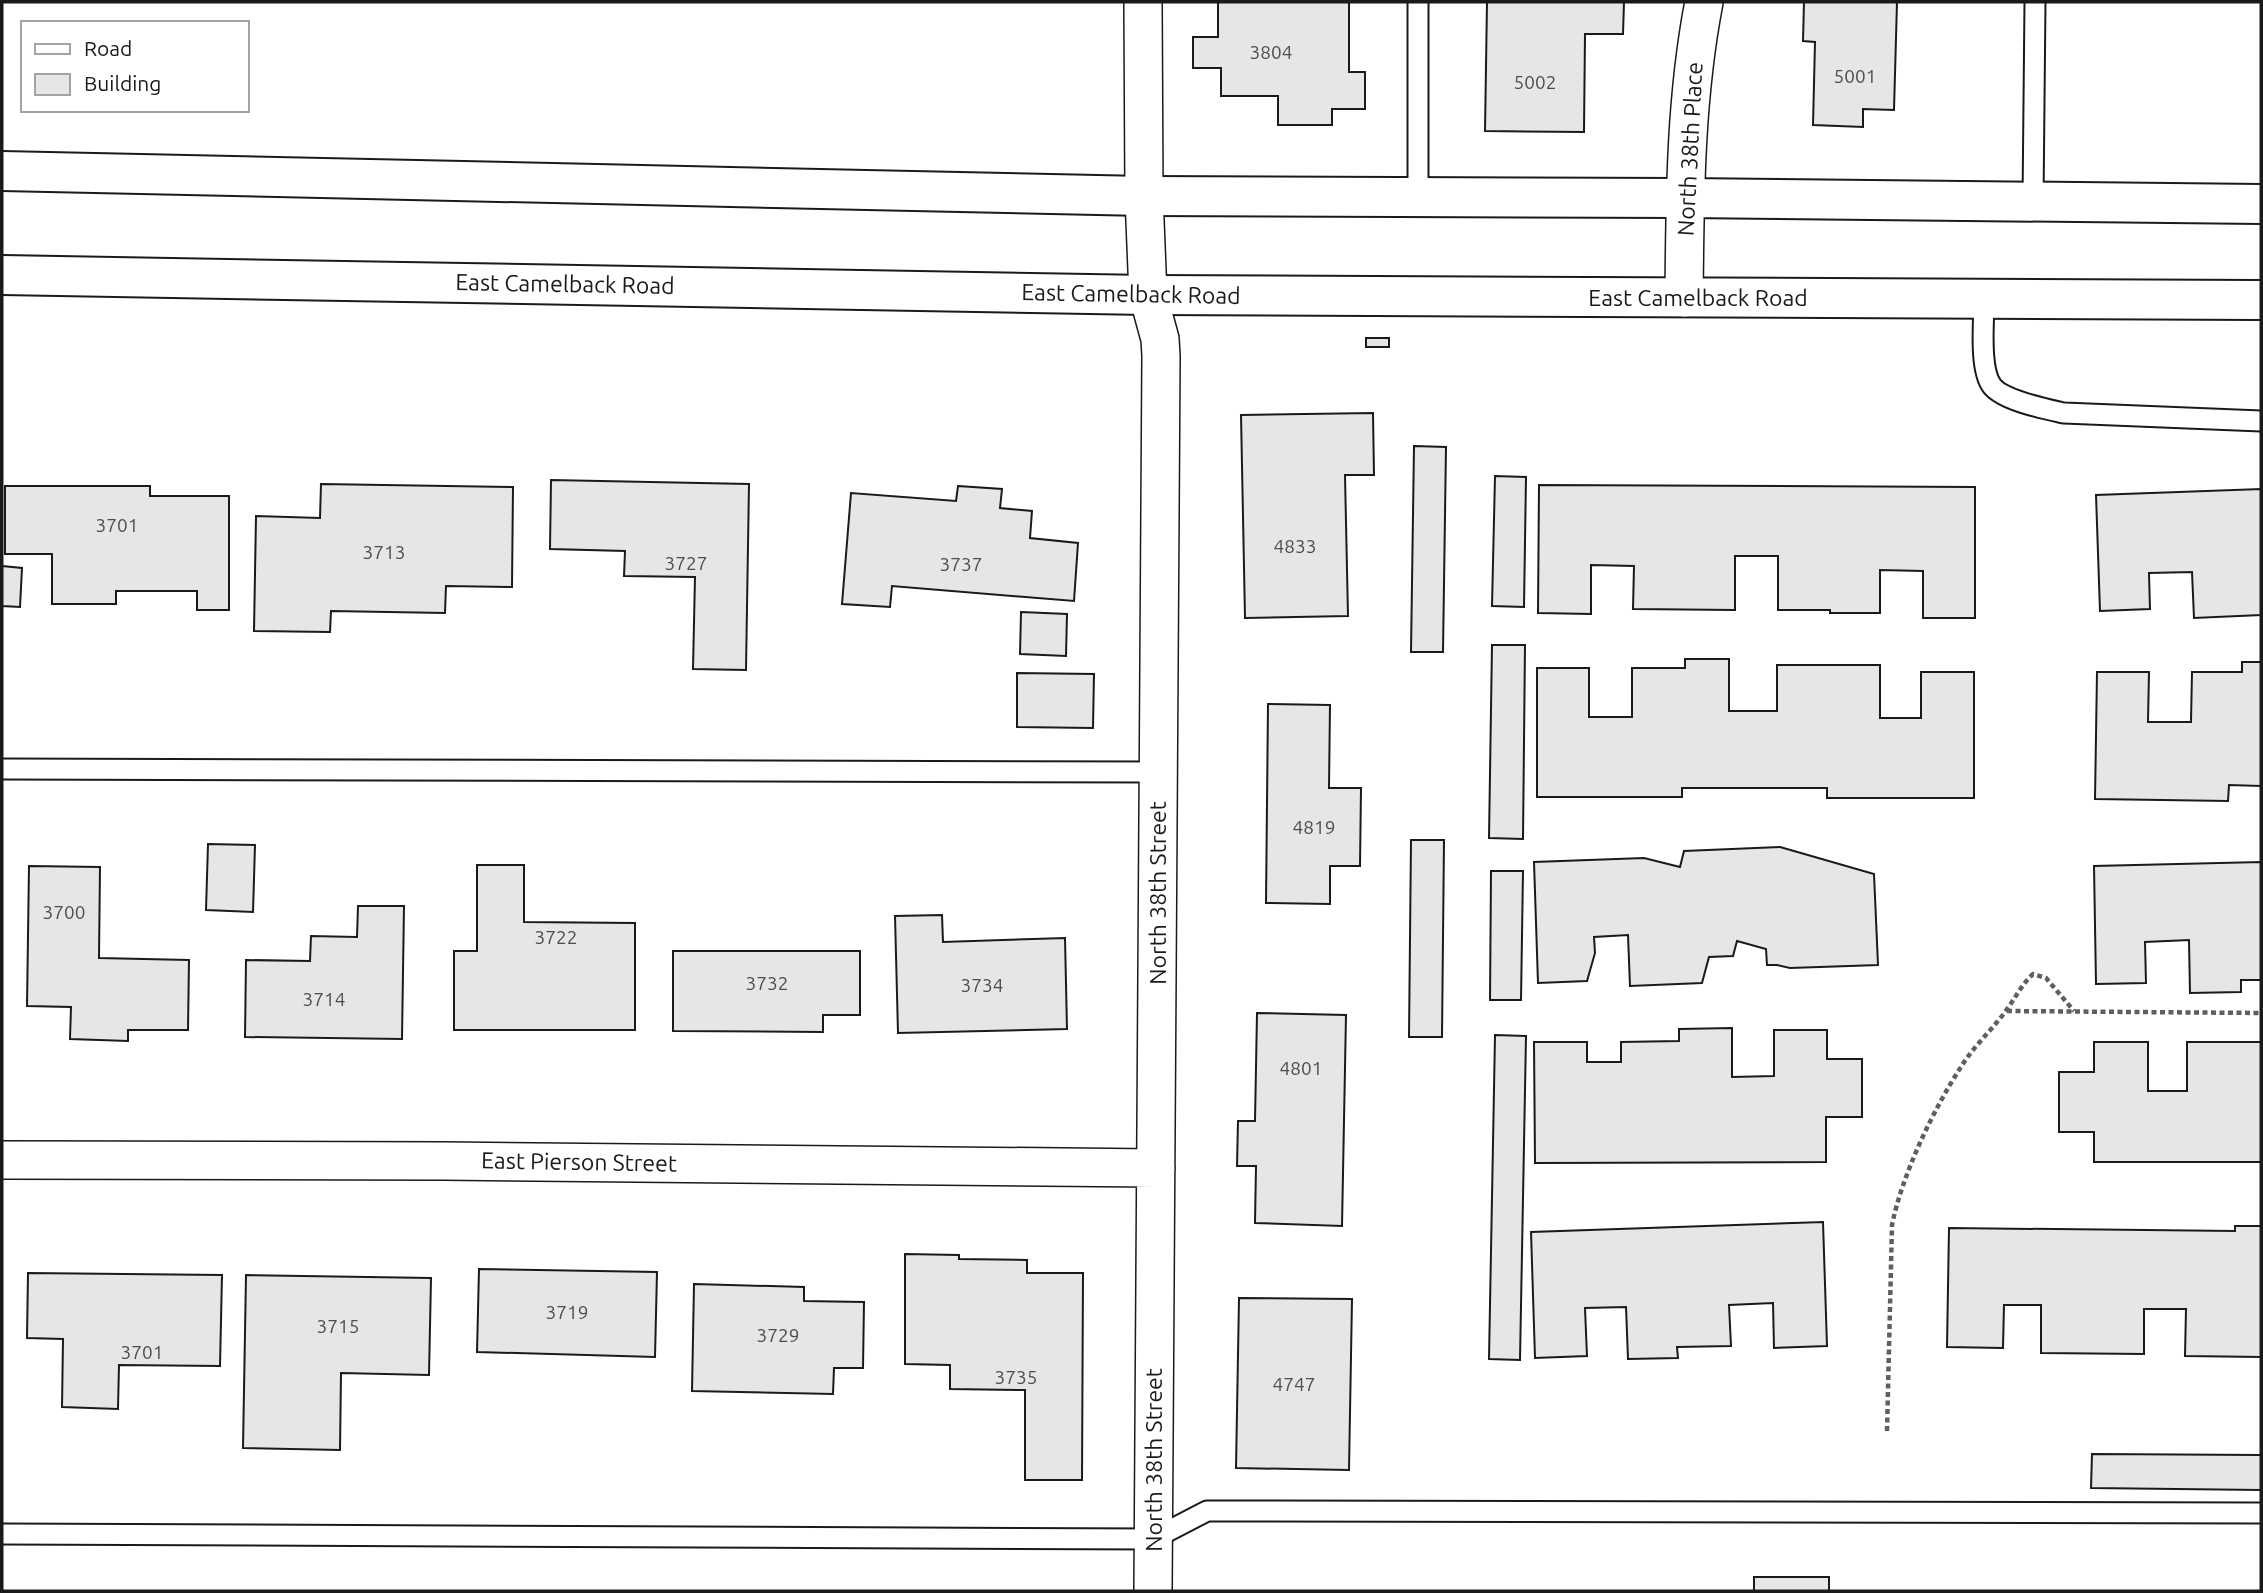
<svg xmlns="http://www.w3.org/2000/svg" width="2263" height="1593" viewBox="0 0 2263 1593" font-family="Ubuntu,sans-serif">
<rect width="100%" height="100%" fill="#fff"/>
<!-- building -->
<path fill="#e6e6e6" stroke="#1a1a1a" stroke-width="2" d="M1218 2H1349V72H1365V109H1332V125H1278V96H1221V68H1193V37H1218Z
M1487 2H1624L1623 34H1585L1584 132 1485 131Z
M1804 2H1897L1894 110 1863 109V127L1813 125 1815 42 1803 41Z
M1366 338H1389V347H1366Z
M1373 413 1374 475H1345L1348 616 1245 618 1241 415Z
M1414 446 1446 447 1443 652H1411Z
M1495 476 1526 477 1524 607 1492 606Z
M551 480 749 484 746 670 693 669 695 577 624 576 625 551 550 549Z
M321 484 513 487 512 587 446 586 445 613 331 611 330 632 254 631 256 516 320 518Z
M1539 485 1975 487V618H1923V571L1880 570V613H1830V610H1778V556H1735V610L1633 609 1634 566 1591 565V614L1538 613Z
M5 486H150V496H229V610H197V591H116V604H52V554H5Z
M958 486 1002 489 1000 508 1032 511 1030 538 1078 543 1074 601 892 586 890 607 842 604 851 493 956 501Z
M2261 489V615L2194 618 2192 572 2149 573 2150 609 2100 611 2096 495Z
M2 566 22 568 20 607 2 606Z
M1021 612 1067 614 1066 656 1020 654Z
M1492 645H1525L1523 839 1489 838Z
M1685 659H1729V711H1777V665H1880V718H1921V672H1974V798H1827V788H1682V797H1537V668H1589V717H1632V668H1685Z
M2242 662H2261V786L2229 785 2228 801 2095 799 2097 672H2149L2148 722H2191L2192 672H2242Z
M1017 673 1094 674 1093 728 1017 727Z
M1268 704 1330 705 1329 788H1361L1360 866H1330V904L1266 903Z
M1411 840H1444L1442 1037H1409Z
M208 844 255 845 253 912 206 910Z
M1780 847 1874 874 1878 965 1790 968 1777 965H1767L1766 949 1737 941 1733 956 1709 957 1702 983 1630 986 1628 935 1594 937 1595 953 1587 981 1538 983 1534 862 1644 858 1680 867 1684 851Z
M2261 862V980H2241V992L2190 993 2189 940 2145 942 2146 983 2096 984 2094 866Z
M477 865H524V922L635 923V1030H454V951H477Z
M29 866 100 867 99 958 189 960 188 1030H128V1041L70 1039 71 1007 27 1006Z
M1491 871H1523L1521 1000H1490Z
M358 906H404L402 1039 245 1037 246 960 310 961 311 936 357 937Z
M942 915 943 942 1065 938 1067 1029 898 1033 895 916Z
M673 951H860V1015H823V1032L673 1031Z
M1257 1013 1346 1015 1342 1226 1255 1223 1256 1166H1237L1238 1121H1255Z
M1732 1028V1077L1774 1076V1030H1827V1059H1862V1117H1826V1162L1535 1163 1534 1042H1587V1062H1621V1042L1679 1041V1029Z
M1495 1035 1526 1036 1520 1360 1489 1359Z
M2094 1042H2148V1091H2187V1042H2261V1162H2094V1132H2059V1072H2094Z
M1823 1222 1827 1346 1774 1348 1773 1303 1729 1305 1731 1346 1677 1347 1678 1358 1628 1359 1626 1307 1585 1308 1587 1356 1535 1358 1531 1232Z
M2235 1226H2261V1357L2185 1356 2186 1309H2144V1354L2041 1353V1305H2004L2003 1348 1947 1347 1949 1228 2235 1231Z
M905 1254 959 1255V1259L1027 1260V1273H1083L1082 1480H1025V1390L950 1389V1365L905 1364Z
M479 1269 657 1272 655 1357 477 1352Z
M28 1273 222 1275 220 1366 119 1365 118 1409 62 1407 63 1339 27 1338Z
M246 1275 431 1278 429 1375 341 1373 340 1450 243 1448Z
M694 1284 804 1287V1301L864 1302 863 1368H834L833 1394 692 1391Z
M1239 1298 1352 1299 1349 1470 1236 1468Z
M2092 1454 2261 1455V1490L2091 1488Z
M1754 1577H1829V1591H1754Z"/>
<g fill="none" stroke-linecap="round" stroke-linejoin="round">
<!-- lane casing -->
<g stroke="#1a1a1a" stroke-width="23">
<path id="lane" d="M1418 2V197
M2033 202 2035 2
M1984 299C1984 321 1979 369 1992 386 2004 401 2046 409 2064 413L2261 421
M2 769 1159 772
M2 1534 1153 1539 1207 1511 2261 1513"/>
</g>
<!-- street casing -->
<g stroke="#1a1a1a" stroke-width="40">
<path id="street" d="M1143 2 1144 196 1148 295 1160 339 1161 356 1153 1591
M1684 298C1685 198 1685 100 1704 2
M2 1160 443 1161 1156 1168"/>
</g>
<!-- primary casing -->
<g stroke="#1a1a1a" stroke-width="42">
<path id="primary" d="M2 171 1144 196 1685 198 2261 204
M2 275 1148 295 2261 300"/>
</g>
<!-- path -->
<path stroke="#5f5f5f" stroke-width="4.5" stroke-dasharray="5 3.5" stroke-linecap="butt" d="M2007 1011 2261 1013
M1887 1431 1892 1225C1902 1175 1933 1110 1961 1067 1973 1047 1991 1031 2005 1012 2015 999 2021 985 2033 974L2046 978 2074 1011"/>
<!-- lane -->
<use href="#lane" stroke="#fff" stroke-width="19"/>
<!-- street -->
<use href="#street" stroke="#fff" stroke-width="37"/>
<!-- primary -->
<use href="#primary" stroke="#fff" stroke-width="38"/>
</g>
<g text-anchor="middle" stroke-width="5" stroke-linejoin="round" paint-order="stroke">
<!-- number labels -->
<g font-size="19" fill="#4d4d4d">
<text x="1271" y="59">3804</text>
<text x="1855" y="83">5001</text>
<text x="1535" y="89">5002</text>
<text x="117" y="532">3701</text>
<text x="1295" y="553">4833</text>
<text x="384" y="559">3713</text>
<text x="686" y="570">3727</text>
<text x="961" y="571">3737</text>
<text x="1314" y="834">4819</text>
<text x="64" y="919">3700</text>
<text x="556" y="944">3722</text>
<text x="767" y="990">3732</text>
<text x="982" y="992">3734</text>
<text x="324" y="1006">3714</text>
<text x="1301" y="1075">4801</text>
<text x="567" y="1319">3719</text>
<text x="338" y="1333">3715</text>
<text x="778" y="1342">3729</text>
<text x="142" y="1359">3701</text>
<text x="1016" y="1384">3735</text>
<text x="1294" y="1391">4747</text>
</g>
<!-- street labels -->
<g font-size="23" fill="#1a1a1a" stroke="#fff">
<text transform="translate(1690 149) rotate(-87)" y="8">North 38th Place</text>
<text transform="translate(565 284) rotate(1)" y="8">East Camelback Road</text>
<text transform="translate(1131 294) rotate(1)" y="8">East Camelback Road</text>
<text x="1698" y="306">East Camelback Road</text>
<text transform="translate(1158 893) rotate(-90)" y="8">North 38th Street</text>
<text transform="translate(579 1162) rotate(1)" y="8">East Pierson Street</text>
<text transform="translate(1154 1460) rotate(-90)" y="8">North 38th Street</text>
</g>
</g>
<!-- border -->
<rect width="2263" height="1593" fill="none" stroke="#1a1a1a" stroke-width="7"/>
<!-- legend -->
<rect x="21" y="21" width="228" height="91" fill="#ffffff" stroke="#a3a3a3" stroke-width="2"/>
<rect x="35" y="44" width="35" height="10" fill="#ffffff" stroke="#a3a3a3" stroke-width="2"/>
<text x="84" y="56" font-size="21" fill="#1a1a1a">Road</text>
<rect x="35" y="74" width="35" height="21" fill="#e6e6e6" stroke="#a3a3a3" stroke-width="2"/>
<text x="84" y="91" font-size="21" fill="#1a1a1a">Building</text>
</svg>
